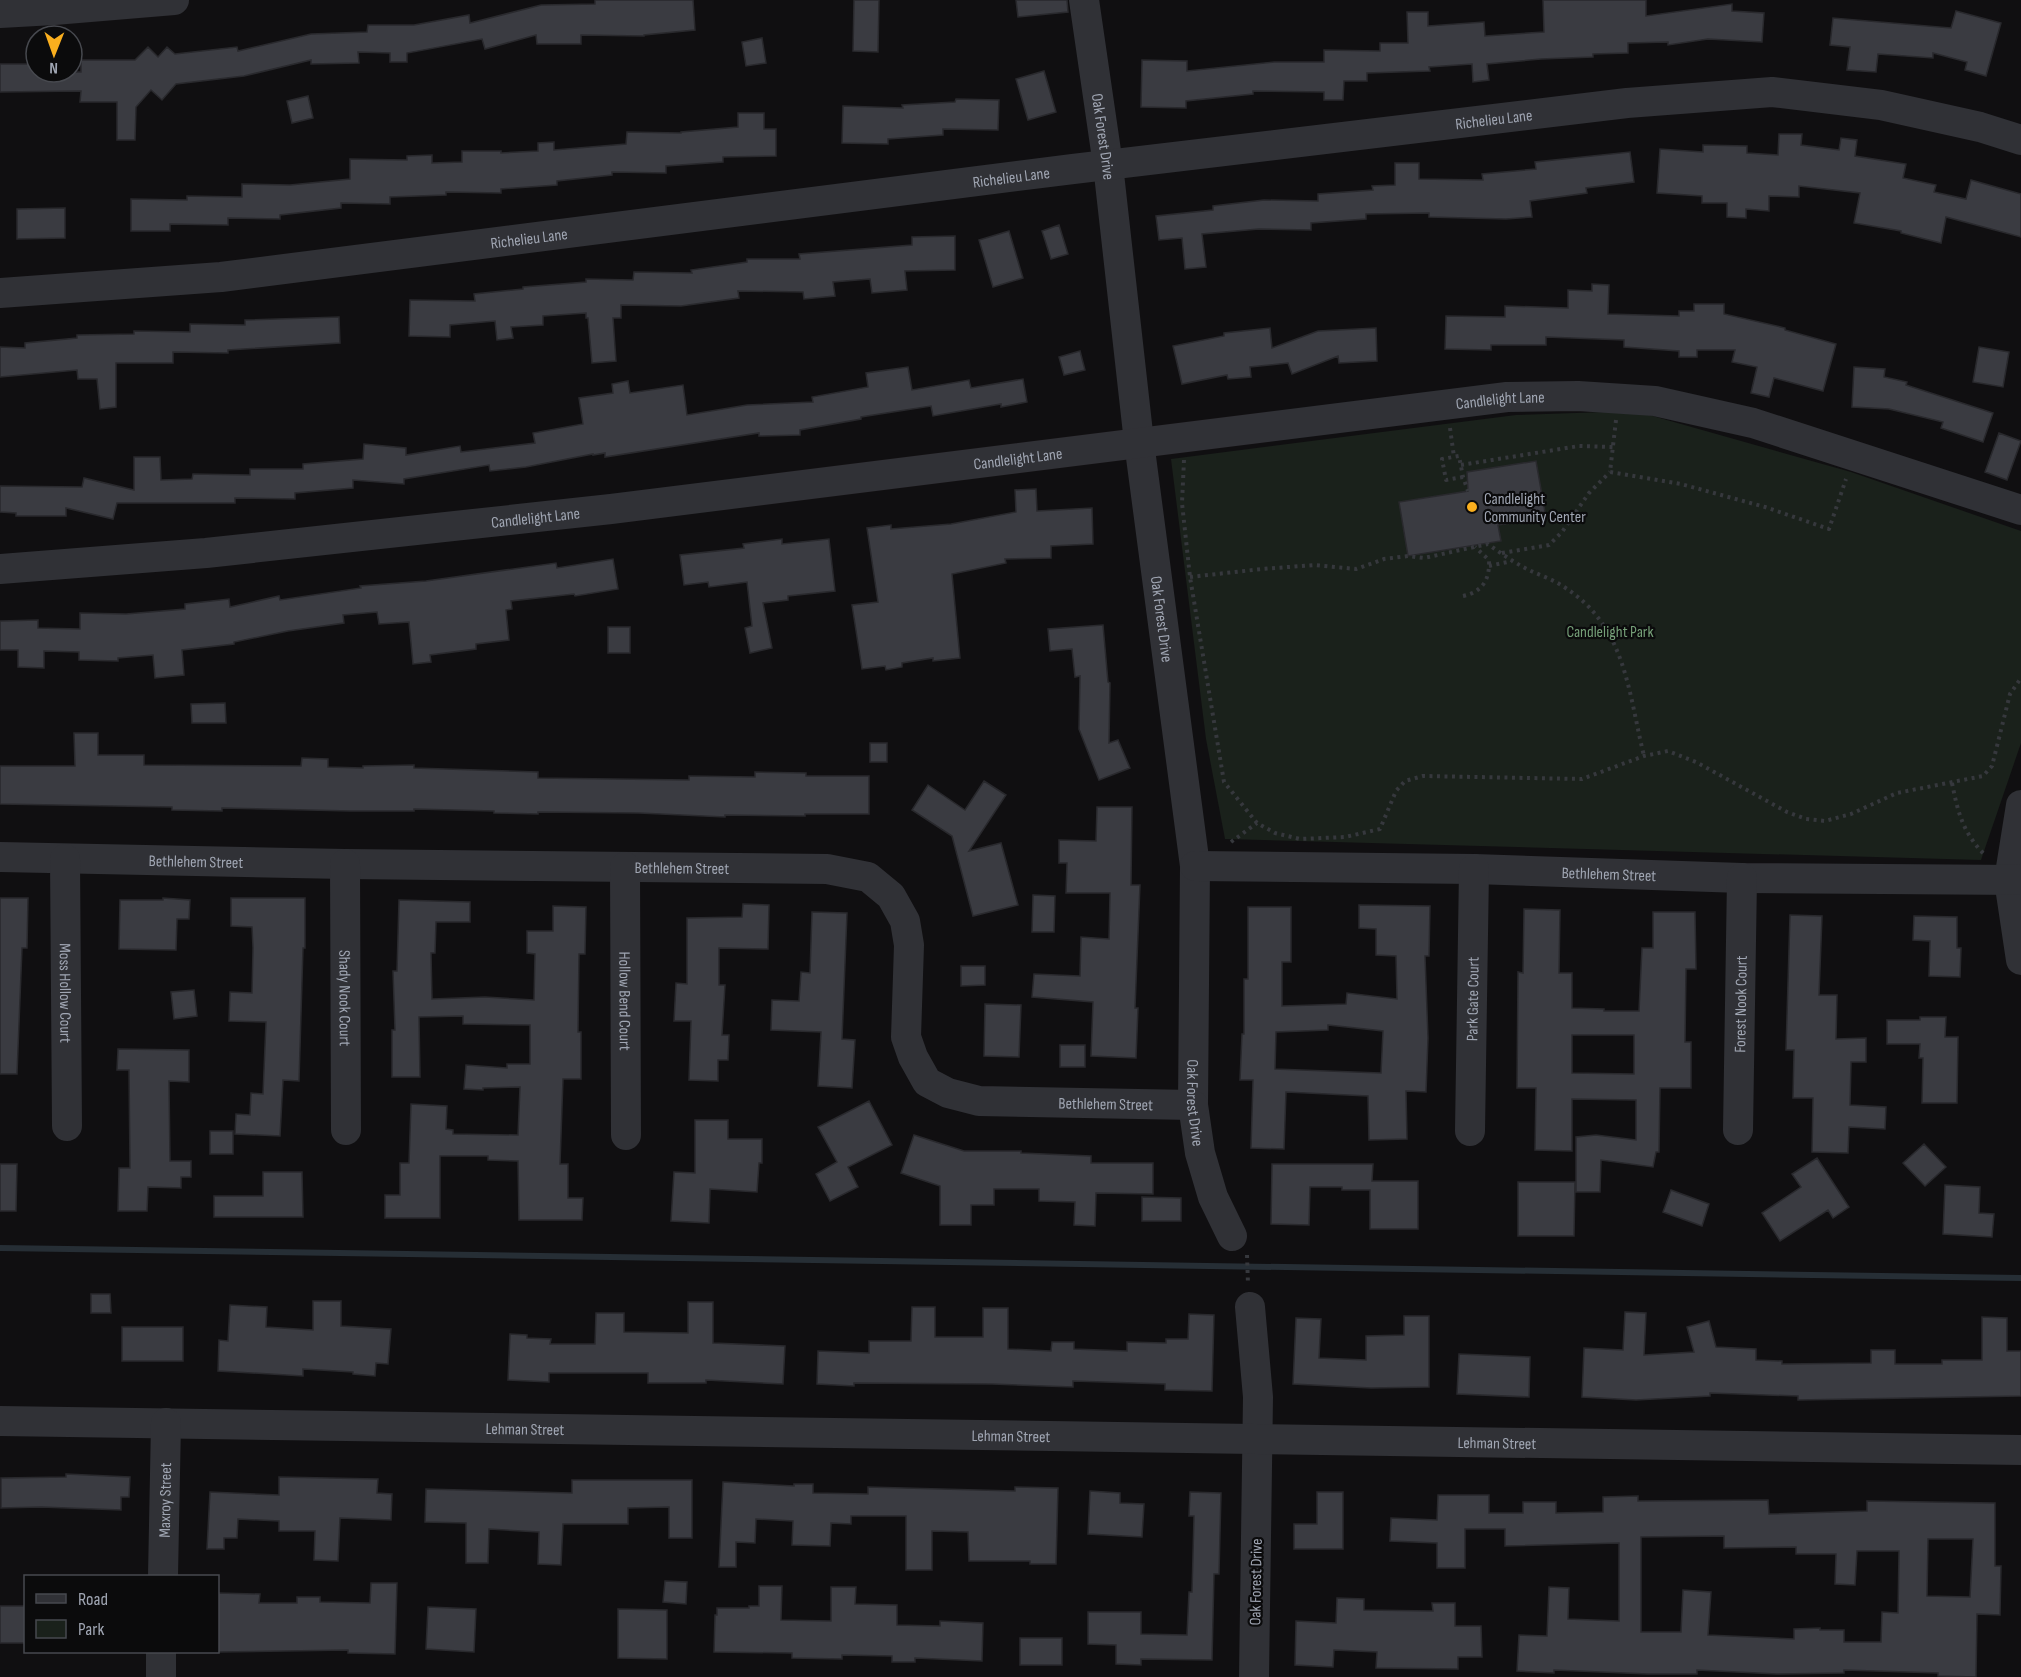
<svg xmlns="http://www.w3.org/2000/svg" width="2021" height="1677" viewBox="0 0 2021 1677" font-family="'Sofia Sans Condensed',sans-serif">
<rect width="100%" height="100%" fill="#100f11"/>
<!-- green -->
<path fill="#1a211b" d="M1635 411 1851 472 2021 531V743L1981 860 1225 839 1206 739 1171 459 1516 415Z"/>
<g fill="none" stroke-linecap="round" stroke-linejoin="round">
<!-- stream -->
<path stroke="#262e35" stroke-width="6" d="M0 1248 2021 1278"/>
</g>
<!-- building -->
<path fill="#3a3b41" stroke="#29292d" stroke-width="1.5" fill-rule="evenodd" d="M595 0H693L695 30 644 35V36L581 35V44H537L536 35 485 49 482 39 407 53V62H390V53L358 52 359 63 311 64V60L244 76 176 84 162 100 151 90 136 107 135 140H117V102H80L81 91 0 92V64H36V72H81V60H135L148 47 158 57 167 47 175 54 237 47 238 51 311 34 367 32 368 25H414L469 15 470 23 541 5 595 4Z
M854 0H879L878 52 853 51Z
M1016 0H1067L1068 12 1018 17Z
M1543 0H1646V16L1732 4V11L1764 13 1762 42 1708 39 1668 45V42L1628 43V53L1593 54V57L1541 59 1487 64 1489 80 1473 82 1472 64 1429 67 1430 71 1367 73V81H1344L1343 100H1324V92L1253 91V94L1186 101V108L1141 107 1142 60 1187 61V71L1274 62H1324V50L1380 51V43H1408L1407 12H1428V26L1484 22 1485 36 1544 32Z
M1956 11 2001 23 1986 76 1965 70 1967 62 1933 53V58L1878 54 1876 72 1847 70 1850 47 1830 45 1833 18 1951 28Z
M762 38 766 63 746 66 742 42Z
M1044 71 1056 112 1028 120 1016 79Z
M308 96 313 118 292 123 287 101Z
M956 99 999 100 998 130 943 129V135L888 139V144L842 143 843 106 903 108 902 105 955 102Z
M738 113H764V129H776V156L723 157V162L666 166V173L612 172V175L557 181V185L501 189V193L446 192V195L390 197V204L341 203V208L280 215V219L228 218V225L170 224V231H131V199L187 200V196L242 197V184L290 185 350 179V159L407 160V156L432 155V163L462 162V151H501V153L538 151V143L554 142V150L626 144 627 132 681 133V132L738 127Z
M1779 134H1802L1801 145 1839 150 1841 138 1857 140 1855 156 1906 164 1903 178 1936 185 1934 192 1966 199 1971 180 2021 194V237L1946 217 1941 243 1901 233V231L1854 223 1860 193 1799 186V197L1769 196V211L1746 209V218L1727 217V203H1702V196L1657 193 1660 149 1703 152V145L1747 146V153L1778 155Z
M1630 152 1634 182 1586 188 1587 193 1530 201 1532 217 1506 219 1429 217V213L1366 214V219L1311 223V230L1259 229 1202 234 1206 267 1185 269 1182 238 1159 240 1156 216 1213 210V206L1264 200 1318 201V194L1373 190 1372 186 1395 185V163H1419V179L1483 180 1482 174 1536 169 1535 162Z
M65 208V238L17 239V209Z
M1059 225 1068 254 1051 259 1042 231Z
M1009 231 1023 278 993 287 979 240Z
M955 236V270L905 271 907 290 872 293 870 279 833 282 835 296 804 299 803 292 738 291 739 298 681 306 621 305V318H613L616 361 592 363 588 318H586V313L543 316V325L511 327 513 338 497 340 495 321 450 325V337L409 336 410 300 475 301 474 294 523 289V287L586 282V279L633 280 634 272 692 273 691 270 747 262V259H800L799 254 912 245V237Z
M1592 284 1609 285 1608 314 1679 316V311H1694V304H1724V314L1785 328V330L1836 344 1823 391 1774 378 1769 397 1751 393 1757 367 1732 362 1735 350H1697V357H1679V351L1624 347V340L1546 337V345H1491V350L1445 349 1446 316 1505 317V306L1568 308V290L1592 291Z
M339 317 340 343 228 350V353L173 352V363H116V407L100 409 97 379H78L77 370 0 377V347L25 348V343L77 338V335L134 334V331L190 332V324L245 325V320Z
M1270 328 1272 348 1318 331 1376 328 1377 361 1339 363 1338 356 1292 374 1288 363 1250 367 1251 377 1228 379 1227 375 1182 384 1173 346 1224 336V333Z
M1979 347 2009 352 2003 387 1973 382Z
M1080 351 1085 370 1064 375 1059 357Z
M908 367 912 390 969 380 971 388 1023 379 1027 402 1001 407V404L933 416 931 406 861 417V419L800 430V435L759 436V433L605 457V453L593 455V454L526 467 490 471 489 465 404 479V484L353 480V488L295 493V499L235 498V503H117L113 519 66 508V516H16V513L0 512V486L82 487 84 478 134 490V457H160L161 480 192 479 193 474 250 475V469H303V464L363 459 364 444 406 448V455L460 446 461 452 535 443 533 433 583 424 579 398 613 393 612 384 628 381 630 393 683 385 687 415 747 405 813 402 812 397 868 387 866 373Z
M1854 367 1885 369 1884 377 1907 382 1906 385 1993 413 1983 442 1941 428 1943 422 1889 409 1852 407Z
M1999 433 2021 441 2007 480 1985 472Z
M1536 461 1545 512 1529 514 1530 520 1498 525 1501 541 1408 556 1399 502 1468 491 1467 472Z
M1036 489 1037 511 1092 508 1093 544 1051 546V558L1005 559 1006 563 952 574 960 658 933 661V658L902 663V667L886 670 885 666 862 669 852 605 878 602 867 528 891 525V529L951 524 1016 512 1015 490Z
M782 539V544L829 539 835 591 788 596V600L763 603 772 648 750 653 745 628 752 626 747 582 709 587 708 582 684 585 680 555 744 548 743 544Z
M613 559 618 589 575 596 574 594 511 601 512 609 506 610 509 640 476 644V649L430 655 431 662 413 664 409 622 379 624 377 612 343 615 344 623 288 631 234 642V644L182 650 184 675 155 678 153 655 118 658V661L79 660V652L44 651V668L18 667V650H0V621L38 620V628L80 629V613L126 614 185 609V604L229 599 230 607 279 596 280 600 361 588 360 586 426 581 556 563 557 568Z
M1103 625 1108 682 1110 683 1109 743 1118 740 1130 768 1099 780 1079 729 1080 676 1075 677 1072 649 1050 651 1048 629Z
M608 627H630V653H608Z
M225 703 226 723H192L191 704Z
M74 733H98V755H144V765L301 766 302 758 328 759V767L363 768V766L414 765V768L538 772V778L689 780V776L755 777V772L806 773V776H869V814H805V816L725 815V817L639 813 538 812V814L494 813V811L414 809V811H351L222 808V811L172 810V807L0 804V766H75Z
M870 743H887V762H870Z
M984 781 1006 795 969 851 1001 843 1018 905 973 916 952 836 912 810 928 785 965 810Z
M1097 807H1132L1131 885H1140L1135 1008H1138L1136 1058 1091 1056 1093 1002 1032 997 1034 974 1080 976 1081 937 1109 939 1110 893H1066L1067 863H1059V840L1096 841Z
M1033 895 1055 896 1054 932H1032Z
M0 898H28L27 948H22L17 1074H0Z
M163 898 190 900 189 919H177L176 950 119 949 120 900H163Z
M231 898H305V948H303L299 1081 283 1080 280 1136 235 1134 236 1114 250 1115 251 1093 263 1094 266 1022 229 1021 230 992 252 993 253 948 252 927 231 926Z
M399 900 470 902V922H436L435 953H431L432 999 485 997 534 1000 535 954 527 953V931H553V906L586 907 585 954H579L578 1032H581V1079H563L560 1164H568V1198H583L582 1220H519L518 1161 488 1160V1156H440V1218H385V1195H400V1163H409L411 1104 447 1106 446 1129 453 1130V1134L518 1135 520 1087 483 1088V1090L464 1089 466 1065 507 1068V1064H530V1025L463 1024V1016L419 1017 420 1077H392V1030H395L393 971H397Z
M743 904 769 905 768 949 719 948V985H725L722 1035H729L728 1060H718V1081L689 1080 691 1021H674L676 983 687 984V918L742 917Z
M1359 905 1430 906 1429 956H1425L1428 1038 1426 1092 1406 1091 1407 1139 1369 1140 1368 1096 1286 1092 1284 1149 1251 1148 1253 1080H1240L1242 1034H1244V979H1248V907H1291V962H1282V1006L1346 1004 1347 993 1397 999 1396 956 1376 955V929L1359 928ZM1328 1025 1383 1031 1381 1073 1275 1069 1276 1032 1328 1030Z
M1524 909 1560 910 1559 973H1572V1008L1604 1009V1011H1639L1642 948H1653V912H1695L1696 969H1686L1685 1042H1691V1088H1660L1659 1152H1656L1653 1167 1601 1160 1600 1192H1576V1137L1596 1135 1636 1140V1100L1572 1099V1151L1535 1150 1536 1088H1517L1518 972 1523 973ZM1572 1035H1634V1074L1572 1073Z
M812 912 847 913 842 1039 855 1040 852 1088 818 1086 821 1032 771 1030 772 1000 799 1001 801 972 810 973Z
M1790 915 1822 916 1819 995H1837L1836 1039 1866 1038V1062H1851L1850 1105 1886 1107 1885 1129 1849 1127 1848 1153 1812 1152 1813 1098H1793L1794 1050H1786Z
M1914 916 1957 917V948H1961L1960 977 1929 976 1930 941 1913 940Z
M961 966H985V985L961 986Z
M194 990 197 1016 174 1019 171 992Z
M985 1004 1021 1005 1019 1057 984 1056Z
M1920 1017H1946L1945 1037H1958L1957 1103H1922L1923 1058H1919L1920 1044H1887V1020H1920Z
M1060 1045H1085V1067H1060Z
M118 1049 189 1050V1082L169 1081 170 1161H191V1177H181V1188L148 1187 147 1211H118L119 1168H130L129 1070H117Z
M869 1101 892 1145 848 1167 858 1187 830 1201 816 1174 837 1162 818 1127Z
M695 1120H728V1139H762V1163H759L757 1192 710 1189 709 1223 671 1221 674 1172 695 1173Z
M210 1131H233V1154H210Z
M914 1135 964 1151H1021V1153L1091 1156V1163H1153V1194L1096 1193 1095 1226 1074 1225 1075 1202 1039 1201V1189H994V1205H971V1225H940V1186L901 1173Z
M1924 1144 1946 1167 1925 1186 1903 1163Z
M1817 1158 1849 1207 1833 1218 1828 1210 1780 1241 1762 1213 1801 1187 1792 1174Z
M0 1164H17L16 1211H0Z
M1272 1164H1373L1372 1181H1418V1229H1370V1190H1342V1187H1310L1309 1225 1271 1224Z
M263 1172H302L303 1217H214V1196H263Z
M1518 1182H1575L1574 1236H1518Z
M1945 1185 1980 1187 1979 1213 1994 1214 1992 1237 1943 1234Z
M1671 1190 1709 1204 1702 1226 1663 1212Z
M1142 1197 1181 1198V1221H1142Z
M91 1294H110L111 1313H91Z
M313 1301H341V1326L391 1329 388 1364 376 1363 375 1376 353 1374V1372L303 1369V1376L218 1371 219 1340 228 1341 230 1305 267 1307 266 1327 313 1330Z
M688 1302H713V1343L785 1346 783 1384 706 1380V1383H648V1373H549V1382L508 1380 510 1334 527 1335V1338L551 1339 550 1344H595L596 1313H624V1332L688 1333Z
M912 1307H935V1337H983V1308H1008V1349L1051 1351 1052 1342H1074V1349L1127 1351V1342L1166 1343V1339H1188L1189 1314 1214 1315 1212 1391 1165 1390V1384L1073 1381V1387L992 1384 854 1383V1386L817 1384 818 1351 869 1353V1341H911Z
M1625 1312 1646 1313 1644 1355 1694 1352 1687 1327 1709 1321 1716 1347 1756 1349V1360L1782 1361V1364L1871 1363V1350H1895V1364H1942V1360H1982V1317L2007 1318V1351H2021V1396L1798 1400V1396L1710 1393V1396L1636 1400 1582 1397 1584 1348 1623 1350Z
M1404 1316H1429V1387L1371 1388 1293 1384 1296 1318 1321 1319 1319 1358 1366 1360V1336L1404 1335Z
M122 1327H183V1361H122Z
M1459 1354 1530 1357 1529 1397 1457 1394Z
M66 1474 130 1477 129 1497H121V1510L41 1507 1 1508V1478L66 1477Z
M279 1477 378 1479 377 1493 392 1494 391 1520 340 1518 338 1561 314 1560 315 1531H279V1521L238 1519 237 1538H224V1549H207L210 1492 279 1495Z
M572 1480H692V1538H669V1507L628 1508V1524H563L561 1565 538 1564 539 1532 489 1529 488 1563H466V1523L425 1522 426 1489 572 1493Z
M723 1482 794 1486V1484H813V1493L868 1494V1487L1015 1491V1487L1058 1488 1056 1564H1030V1561H969L968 1532 932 1531V1570H906V1516H851V1524L831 1523 830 1546 792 1545 793 1521 756 1519 755 1543 736 1542V1567H719Z
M1090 1491 1120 1493V1503L1144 1504 1142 1537 1088 1534Z
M1190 1492 1221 1493 1219 1574H1214L1212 1660 1141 1659V1665L1116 1664V1645L1088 1644V1612H1141V1634L1187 1635 1189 1592H1192L1194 1516H1189Z
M1317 1492H1343V1549H1294V1524H1317Z
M1438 1495H1489V1513H1523V1502H1556V1513L1603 1512V1497L1638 1496V1501L1768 1500 1769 1514 1867 1511V1501L1995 1503V1566H2001L2000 1615 1977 1614 1976 1677 1938 1676V1673L1844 1670V1673L1777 1674 1697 1670V1674H1648L1554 1670V1673L1517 1671 1519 1635 1547 1636 1549 1587 1569 1588 1568 1619 1619 1621V1543L1505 1546V1529H1465V1568H1437V1543L1390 1541 1391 1518 1437 1520ZM1724 1536V1548L1796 1547V1554H1836L1835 1584 1855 1585 1857 1551H1899L1898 1613 1882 1612 1881 1642H1844V1630H1820V1628L1794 1629V1639L1708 1635 1711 1592 1683 1590 1681 1632H1641V1537ZM1928 1539H1973L1970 1597 1927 1596Z
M665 1581 687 1582 686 1604 663 1602Z
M371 1583H397L395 1654 348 1653V1650L218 1652V1593L260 1594 259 1603H297V1597H320V1602L370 1603Z
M759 1586H782L781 1620 831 1621V1587H856L855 1604 897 1605V1625L940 1626V1621L983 1623 982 1661 915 1658V1662H892V1656L842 1655V1659L792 1658V1653L714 1652 715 1615H717V1608H749V1606H759Z
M1337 1598 1364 1599V1610L1433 1611 1432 1603H1455V1626H1481L1482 1657H1458V1669L1376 1668 1377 1652 1334 1650 1333 1667 1295 1665 1296 1621 1336 1623Z
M0 1606H26V1643H0Z
M428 1607 476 1609 474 1652 426 1649Z
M618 1609 667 1610V1659L618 1658Z
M1020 1638H1062V1665H1020Z"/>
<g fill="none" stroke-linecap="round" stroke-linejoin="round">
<!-- path -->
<path stroke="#36383d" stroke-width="4" stroke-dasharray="3 4.5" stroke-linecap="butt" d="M1616 420 1610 472 1681 484 1765 507 1829 529 1846 479
M1450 428 1454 457
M1184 460 1182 503 1190 577 1224 782 1257 823 1275 833 1300 839 1345 837 1380 829 1396 791 1405 781 1423 776 1582 779 1644 756 1668 751 1696 762 1787 812 1806 819 1825 821 1851 814 1897 793 1983 776 1992 766 2010 694 2021 678
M1461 465 1579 446 1613 447
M1463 477 1446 480 1442 459 1459 456 1463 477 1468 491
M1502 553 1549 545 1562 532 1589 493 1610 472
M1489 566 1512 561
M1190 577 1262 569 1315 565 1356 569 1384 559 1408 556 1424 558 1488 544C1502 554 1516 564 1531 571 1542 576 1554 580 1564 587 1626 626 1628 691 1644 756
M1463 596C1482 592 1490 580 1489 560L1475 547
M1952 783C1958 813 1963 833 1985 855
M1231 842 1257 823
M1247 1255 1248 1284"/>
<!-- minor -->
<g stroke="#303136" stroke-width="30">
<path id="s1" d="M1084 0 1108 165 1139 442 1195 866 1193 1105 1200 1153 1213 1197 1232 1236"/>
<path d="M0 13 54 10 174 0"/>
<path id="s2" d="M0 293 221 277 1073 169 1627 103 1772 92 1881 105 1980 127 2021 140"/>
<path id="s3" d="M0 569 206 553 611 509 1507 397 1578 396 1655 401 1753 423 2021 510"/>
<path d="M2021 805 2009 880 2021 960"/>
<path id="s4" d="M0 857 345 864 827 869 868 877 891 896 905 921 909 945 906 1037 913 1057 927 1082 948 1093 979 1101 1193 1105"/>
<path id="s5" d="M65 859 67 1126"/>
<path id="s6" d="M345 864 346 1130"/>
<path id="s7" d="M1195 866 1474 869 1742 878 2021 880"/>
<path id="s8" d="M625 867 626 1135"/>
<path id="s9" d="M1738 1130 1742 878"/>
<path id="s10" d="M1470 1131 1474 869"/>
<path d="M1250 1307 1258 1397 1254 1677"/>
<path id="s11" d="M0 1421 2021 1450"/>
<path id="s12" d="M163 1576 166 1423"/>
<path d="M161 1677V1652"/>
</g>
</g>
<!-- markers -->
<circle fill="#faaf1e" stroke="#0b0b0c" stroke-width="2" cx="1472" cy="507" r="6"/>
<g text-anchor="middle" stroke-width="4.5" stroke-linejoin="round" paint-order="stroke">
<!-- street labels -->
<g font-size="16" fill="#a0a6b3" stroke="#0b0b0c">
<text dy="6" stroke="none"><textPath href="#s2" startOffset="1504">Richelieu Lane</textPath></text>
<text dy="6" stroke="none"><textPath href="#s1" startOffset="138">Oak Forest Drive</textPath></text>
<text dy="6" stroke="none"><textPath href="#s2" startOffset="1018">Richelieu Lane</textPath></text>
<text dy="6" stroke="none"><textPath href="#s2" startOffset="532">Richelieu Lane</textPath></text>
<text dy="6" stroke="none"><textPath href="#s3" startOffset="1510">Candlelight Lane</textPath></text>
<text dy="6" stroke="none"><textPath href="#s3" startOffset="1024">Candlelight Lane</textPath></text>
<text dy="6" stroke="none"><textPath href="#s3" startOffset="538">Candlelight Lane</textPath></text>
<text dy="6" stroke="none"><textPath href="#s1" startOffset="624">Oak Forest Drive</textPath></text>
<text dy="6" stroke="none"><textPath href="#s4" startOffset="196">Bethlehem Street</textPath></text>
<text dy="6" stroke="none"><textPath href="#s4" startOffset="682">Bethlehem Street</textPath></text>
<text dy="6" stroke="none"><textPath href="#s7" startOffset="414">Bethlehem Street</textPath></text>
<text dy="6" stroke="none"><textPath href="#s5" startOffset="134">Moss Hollow Court</textPath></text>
<text dy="6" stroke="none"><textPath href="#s6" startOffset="134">Shady Nook Court</textPath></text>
<text dy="6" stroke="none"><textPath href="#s10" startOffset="132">Park Gate Court</textPath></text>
<text dy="6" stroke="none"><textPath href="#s8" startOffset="134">Hollow Bend Court</textPath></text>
<text dy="6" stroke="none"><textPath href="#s9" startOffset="126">Forest Nook Court</textPath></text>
<text dy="6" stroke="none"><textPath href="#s4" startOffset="1276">Bethlehem Street</textPath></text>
<text dy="6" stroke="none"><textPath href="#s1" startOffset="1110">Oak Forest Drive</textPath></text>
<text dy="6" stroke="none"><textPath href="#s11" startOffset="525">Lehman Street</textPath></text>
<text dy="6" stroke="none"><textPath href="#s11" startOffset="1011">Lehman Street</textPath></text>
<text dy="6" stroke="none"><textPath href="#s11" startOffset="1497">Lehman Street</textPath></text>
<text dy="6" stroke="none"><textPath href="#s12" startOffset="76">Maxroy Street</textPath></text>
<text transform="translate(1255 1582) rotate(-89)" y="6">Oak Forest Drive</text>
</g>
<!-- poi labels -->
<g font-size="16" fill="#a0a6b3" stroke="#0b0b0c" text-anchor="start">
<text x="1484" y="504">Candlelight<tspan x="1484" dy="18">Community Center</tspan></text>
</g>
<!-- park labels -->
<g font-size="16" fill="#759f78" stroke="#0b0b0c">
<text x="1610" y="637">Candlelight Park</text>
</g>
</g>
<!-- legend -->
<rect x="24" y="1575" width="195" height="78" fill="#0b0b0c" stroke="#47494f" stroke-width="1.5"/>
<rect x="36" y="1594" width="30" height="9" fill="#303136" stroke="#47494f" stroke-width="1.5"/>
<text x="78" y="1605" font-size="18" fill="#a0a6b3">Road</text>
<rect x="36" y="1620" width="30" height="18" fill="#1a211b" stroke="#47494f" stroke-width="1.5"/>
<text x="78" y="1635" font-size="18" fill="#a0a6b3">Park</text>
<!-- north arrow -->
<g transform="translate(54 54) rotate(181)"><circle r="28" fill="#0b0b0c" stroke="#47494f" stroke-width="1.5"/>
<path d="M0-4.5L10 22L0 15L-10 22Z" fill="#faaf1e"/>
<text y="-9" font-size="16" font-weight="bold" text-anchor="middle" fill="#a0a6b3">N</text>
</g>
</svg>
